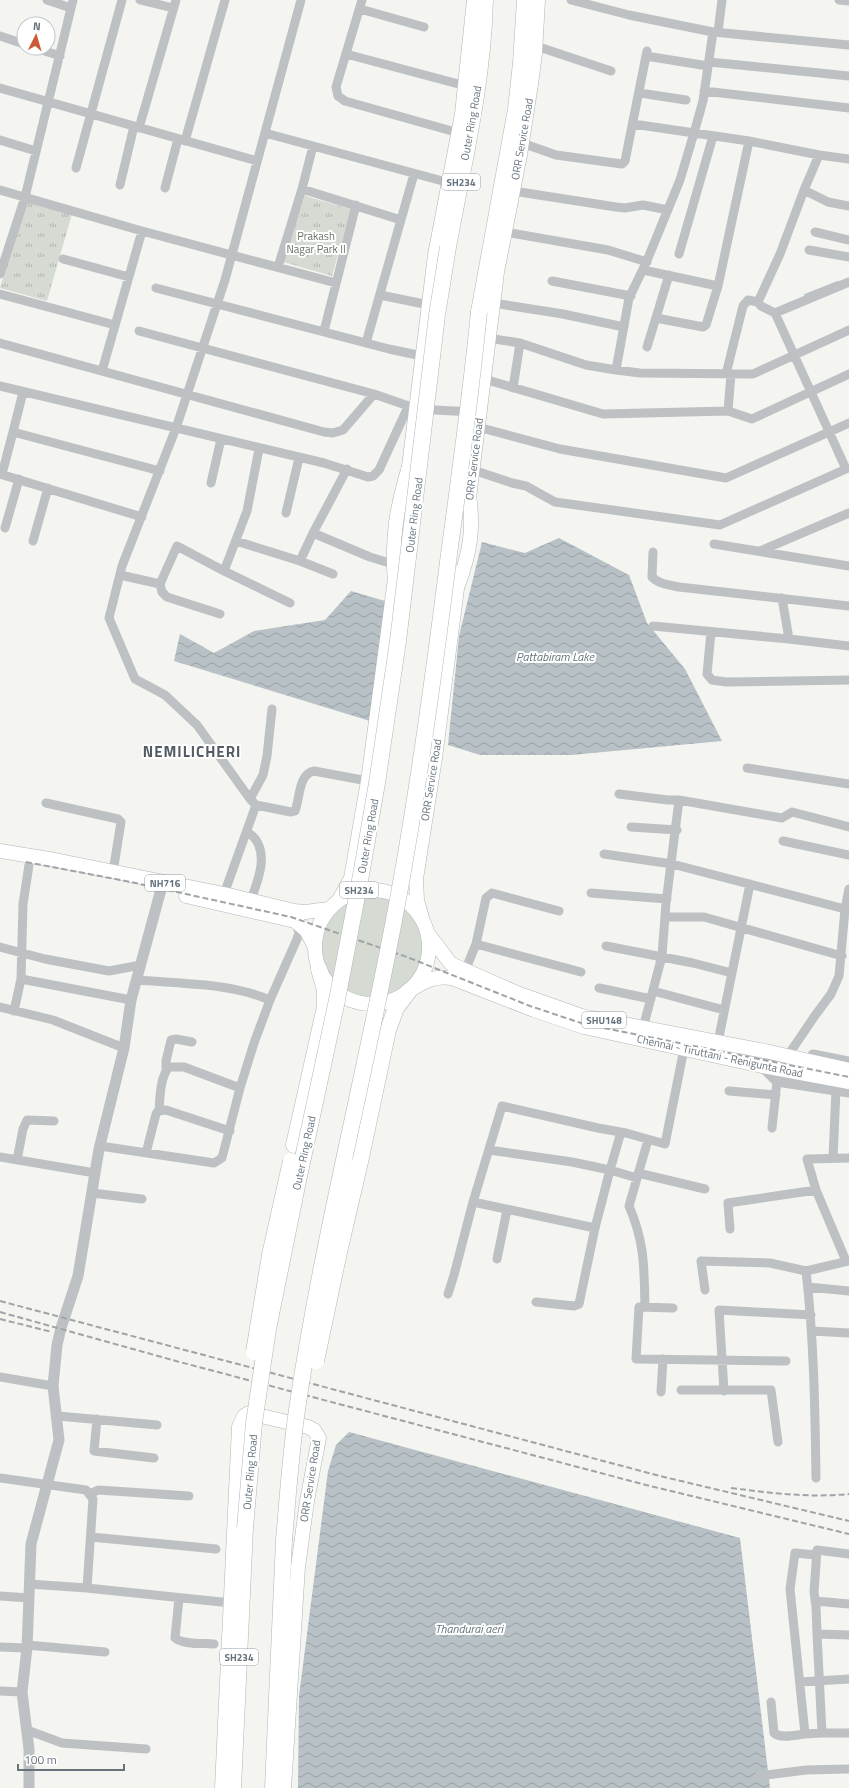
<svg xmlns="http://www.w3.org/2000/svg" width="849" height="1788" viewBox="0 0 849 1788" font-family="'Titillium Web',sans-serif">
<defs>
<pattern id="park-tufts" width="24" height="20" patternUnits="userSpaceOnUse"><rect width="24" height="20" fill="#d5dad2"/><path d="M3 7l-1-3M5 7V3M7 7l1-3M15 17l-1-3M17 17v-4M19 17l1-3" fill="none" stroke="#b1b5b0"/></pattern>
<pattern id="water-waves" width="16" height="10" patternUnits="userSpaceOnUse"><rect width="16" height="10" fill="#b8c1c5"/><path d="M0 5q4-4 8 0t8 0" fill="none" stroke="#99a1a5"/></pattern>
</defs>
<rect width="100%" height="100%" fill="#f4f4f0"/>
<!-- grass -->
<path fill="#d5dad2" d="M319 946a53 53 0 1 1 106 0a53 53 0 1 1-106 0Z"/>
<!-- park -->
<path fill="url(#park-tufts)" d="M305 196 351 209 332 276 283 262Z
M26 201 72 214 47 301 0 288Z"/>
<!-- water -->
<path fill="url(#water-waves)" d="M559 538 629 575 647 623 685 669 722 741 571 755H480L448 745 459 636 482 542 525 553Z
M351 591 385 601 370 721 174 661 180 634 214 653 254 631 325 620Z
M349 1432 740 1538 770 1788H298L299 1696 328 1471 336 1445Z"/>
<g fill="none" stroke-linecap="round" stroke-linejoin="round">
<!-- stream -->
<path stroke="#b8c1c5" stroke-width="2" d="M805 295 838 282"/>
<!-- primary casing -->
<g stroke="#b1b5b7" stroke-width="15">
<path id="primary" d="M408 475 435 255 462 114 474 0
M468 506 497 272 520 155 531 84 535 53 538 0
M339 900 351 878 368 781 396 571
M422 918 417 900 416 879 435 758 459 573
M222 1788 239 1427 244 1416 249 1413 308 1427 314 1430 319 1438 307 1501 298 1567 284 1788"/>
</g>
<!-- trunk casing -->
<g stroke="#b2b5b8" stroke-width="15">
<path id="trunk" d="M395 583C391 536 397 507 410 463
M458 585C470 553 474 529 469 495
M0 851 55 860 224 894 294 911 305 912 329 909
M315 947a57 57 0 1 1 114 0a57 57 0 1 1-114 0Z
M186 896 295 921 306 930 315 947
M429 935 451 964 517 993 582 1016 765 1051 849 1070
M412 989C427 980 434 976 452 978L534 1010 584 1027 762 1066 849 1082"/>
</g>
<!-- motorway casing -->
<g stroke="#b2b5b8" stroke-width="17">
<path id="motorway" d="M448 247C463 165 483 84 485 0
M479 312 516 109 521 63 525 0
M294 1145 325 1007V990L319 969
M360 1162 388 1030 396 1008 409 991
M233 1788 245 1528
M273 1788 284 1540"/>
</g>
<!-- minor -->
<path stroke="#bdc1c3" stroke-width="9" d="M47 0 71 8
M140 0 173 8
M362 0 336 87 338 96 345 101 459 133
M571 0 629 15 713 32 849 45
M839 0 849 1
M360 9 424 27
M713 32 703 101 694 133 680 180 646 263 629 298 616 370 640 373 753 374 849 330
M718 32 722 0
M0 36 24 44
M536 46 611 71
M36 48 60 56
M346 54 466 86
M646 56 708 66
M709 62 849 76
M0 88 257 161
M704 91 849 108
M640 93 686 100
M633 124 749 141 819 155 849 159
M139 128 176 0
M265 133 450 183
M0 140 36 151
M185 141 225 0
M522 143 556 155 622 164 625 161 647 51
M76 168 122 0
M120 185 134 126
M165 188 178 139
M302 189 313 146
M0 190 142 231 336 283
M804 190 819 155
M513 191 616 207 625 208 643 205 668 210
M505 232 608 250 647 262
M815 232 849 240
M809 250 849 257
M679 254 713 136
M63 259 129 277
M278 267 302 189 401 220
M643 270 718 286
M0 274 25 197 73 0
M552 281 631 296
M156 288 389 349 422 356
M0 294 115 325
M380 295 429 305
M493 303 563 314 624 327
M775 313 849 282
M656 318 703 327 706 325 718 286 749 141
M139 331 374 394 417 409 472 412
M324 331 356 205
M488 338 520 343 586 365 616 370
M0 343 324 432 333 433 343 430 374 394
M366 343 414 174
M647 347 669 275
M102 371 142 231
M726 374 743 306 748 300 758 302
M484 379 603 414 728 411 752 419 849 374
M0 386 324 463 368 477 373 476 379 470 408 407
M513 388 520 343
M728 411 731 374
M478 427 560 449 726 478 849 423
M13 432 23 392
M473 470 512 483 526 486 555 502 720 525 846 469 775 313 761 306 758 302 780 254 804 190 828 202 849 206
M0 474 142 517
M2 474 13 432 160 471
M211 483 221 439
M286 513 299 458
M5 528 19 479
M313 533 370 557 393 564
M33 541 48 488
M236 541 300 561 313 533 347 469
M714 544 849 566
M760 551 849 513
M653 552 652 577C659 584 669 585 679 587L849 606
M300 561 333 574
M224 571 290 603
M120 575 160 584 177 546 224 571 247 511 259 449
M160 584 162 592 167 597 220 614
M653 626 789 639 782 598
M711 632 707 674 712 680 726 682 849 680
M789 639 849 646
M747 768 849 784
M619 794 668 800H679
M250 799 263 775 267 756 272 709
M46 803 118 819 121 822 113 872
M256 805 291 812 295 811C300 799 298 774 314 771L368 781
M631 827 677 830
M247 831C250 834 254 837 256 840 268 858 257 882 251 900
M783 841 849 855
M604 854 672 864 845 909 849 889
M591 893 667 899
M224 894 256 805 250 799 197 725 165 695 135 679 109 618 122 566 176 428 225 280 301 0
M665 917H704L842 956
M476 944 486 898 492 893 559 911
M606 946 693 963 732 973
M0 947 45 959 109 971 141 965
M465 971 476 944 581 972
M21 979 131 1000
M137 980C173 983 211 983 246 992 254 994 262 997 270 1000L254 1043 240 1088 184 1067H169C160 1077 160 1097 159 1111
M599 988 651 999
M653 991 724 1010
M270 1000 297 939 299 933 296 923
M0 1007 53 1020 124 1048
M14 1011 21 979 23 904 29 865
M643 1028 662 956 666 903 679 800 782 818 792 812 849 827
M718 1042 750 884
M791 1051 814 1017 831 994 839 976 845 909
M166 1070V1061L171 1040 176 1039 192 1042
M729 1091 776 1095
M772 1128 777 1081
M621 1132 610 1170 637 1178
M100 1146 214 1163 222 1158 240 1088
M489 1150 572 1162 610 1170 595 1228
M146 1153 156 1114 158 1111 166 1110 230 1131
M0 1157 95 1173
M833 1158 836 1089
M17 1160 23 1129 27 1120 54 1121
M638 1173 705 1189
M816 1190 846 1261
M92 1193 142 1199
M473 1202 502 1106 598 1128 626 1133 665 1144 685 1044
M730 1229 728 1203 816 1190 807 1159 849 1158
M497 1259 507 1210
M806 1271 849 1261
M808 1287 849 1291
M705 1290 701 1261 770 1263 806 1271C814 1340 815 1409 816 1478
M448 1294 454 1275 473 1202 595 1228 579 1304 574 1306 536 1302
M645 1307C644 1268 645 1243 629 1206L648 1140
M673 1308 639 1307 636 1359 786 1361
M811 1331 849 1333
M0 1377 53 1386
M681 1390H771L778 1442
M724 1391 719 1310 811 1315
M661 1392 663 1359
M58 1416 157 1425
M97 1419 94 1451 154 1458
M0 1478 86 1490 93 1499 87 1588 29 1584
M90 1494 98 1490 189 1496
M91 1537 216 1549
M849 1554 817 1550 814 1592 816 1606 817 1634 849 1635
M816 1555 795 1553 790 1589 805 1734 822 1733
M87 1588 231 1603
M0 1596 29 1598
M179 1598 175 1638C184 1645 202 1643 214 1644
M815 1601 849 1604
M817 1634 822 1733H849
M27 1645 105 1652
M0 1647 27 1648
M800 1682 849 1679
M0 1691 22 1692
M771 1702 774 1733C781 1739 796 1735 805 1734
M27 1730 62 1743 146 1749
M759 1776 806 1770 849 1769"/>
<!-- tertiary -->
<path stroke="#bdc1c3" stroke-width="11" d="M813 1055 849 1062
M762 1066 777 1081 849 1092
M29 1788V1749L22 1692 27 1648 31 1544 59 1440 53 1386 57 1345 61 1328 78 1276 99 1149 124 1048 131 1000 163 882"/>
<!-- primary -->
<use href="#primary" stroke="#fff" stroke-width="14"/>
<!-- trunk -->
<use href="#trunk" stroke="#fff" stroke-width="14"/>
<!-- motorway -->
<use href="#motorway" stroke="#fff" stroke-width="16"/>
<!-- rail -->
<path stroke="#9fa4a8" stroke-width="2" stroke-dasharray="6 3" stroke-linecap="butt" d="M26 862 131 882 291 917 407 957 530 1006 584 1024 849 1077
M0 1301 660 1476 849 1521
M0 1312 176 1361 646 1485 849 1534
M0 1319 52 1332
M731 1488C771 1493 809 1498 849 1494"/>
<!-- motorway-bridge casing -->
<g stroke="#b2b5b8" stroke-width="17" stroke-linecap="butt">
<path id="motorway-bridge" d="M254 1352 270 1255 291 1161
M316 1361 339 1252 360 1162
M245 1528 254 1423 268 1329 298 1181 337 1000 361 875 377 783 398 641 437 315 448 247
M284 1540C288 1494 291 1448 298 1403 324 1230 369 1060 400 888 420 778 435 666 449 554 460 474 471 393 479 312"/>
</g>
<!-- motorway-bridge -->
<use href="#motorway-bridge" stroke="#fff" stroke-width="16"/>
</g>
<g text-anchor="middle" stroke-width="4" stroke-linejoin="round" paint-order="stroke">
<!-- shield labels -->
<g fill="#fff" stroke="#949da4" stroke-width="1">
<rect x="442" y="174" width="38" height="16" rx="3"/>
<rect x="145" y="875" width="40" height="16" rx="3"/>
<rect x="340" y="882" width="38" height="16" rx="3"/>
<rect x="582" y="1012" width="44" height="16" rx="3"/>
<rect x="220" y="1649" width="38" height="16" rx="3"/>
</g>
<g font-size="10" font-weight="bold" fill="#66737d">
<text x="461" y="186">SH234</text>
<text x="165" y="887">NH716</text>
<text x="359" y="894">SH234</text>
<text x="604" y="1024">SHU148</text>
<text x="239" y="1661">SH234</text>
</g>
<!-- street labels -->
<g font-size="11" fill="#66737d" stroke="#fff">
<text transform="translate(471 123) rotate(-80)" y="4">Outer Ring Road</text>
<text transform="translate(522 139) rotate(-80)" y="4">ORR Service Road</text>
<text transform="translate(474 459) rotate(-83)" y="4">ORR Service Road</text>
<text transform="translate(414 515) rotate(-83)" y="4">Outer Ring Road</text>
<text transform="translate(431 780) rotate(-81)" y="4">ORR Service Road</text>
<text transform="translate(368 836) rotate(-80)" y="4">Outer Ring Road</text>
<text transform="translate(720 1056) rotate(12)" y="4">Chennai - Tiruttani - Renigunta Road</text>
<text transform="translate(304 1153) rotate(-78)" y="4">Outer Ring Road</text>
<text transform="translate(250 1472) rotate(-85)" y="4">Outer Ring Road</text>
<text transform="translate(310 1481) rotate(-81)" y="4">ORR Service Road</text>
</g>
<!-- park labels -->
<g font-size="11" fill="#687564" stroke="#fff">
<text x="316" y="240">Prakash<tspan x="316" dy="13">Nagar Park II</tspan></text>
</g>
<!-- water labels -->
<g font-size="12" font-style="italic" fill="#63747b" stroke="#fff">
<text x="555" y="661">Pattabiram Lake</text>
<text x="469" y="1633">Thandurai aeri</text>
</g>
<!-- district labels -->
<g font-size="15" font-weight="bold" letter-spacing="1" fill="#535c64" stroke="#fff">
<text x="192" y="757">NEMILICHERI</text>
</g>
</g>
<!-- north arrow -->
<g transform="translate(36 36) rotate(5)"><circle r="19" fill="#ffffff" stroke="#c2c7cb"/>
<path d="M0-3L7 15L0 10L-7 15Z" fill="#cb5b38"/>
<text y="-6" font-size="11" font-weight="bold" text-anchor="middle" fill="#66737d">N</text>
</g>
<!-- scale -->
<path d="M18 1764v6h106v-6" fill="none" stroke="#66737d" stroke-width="2"/>
<text x="24" y="1764" font-size="12" fill="#66737d" stroke="#ffffff" stroke-width="3" paint-order="stroke">100 m</text>
</svg>
